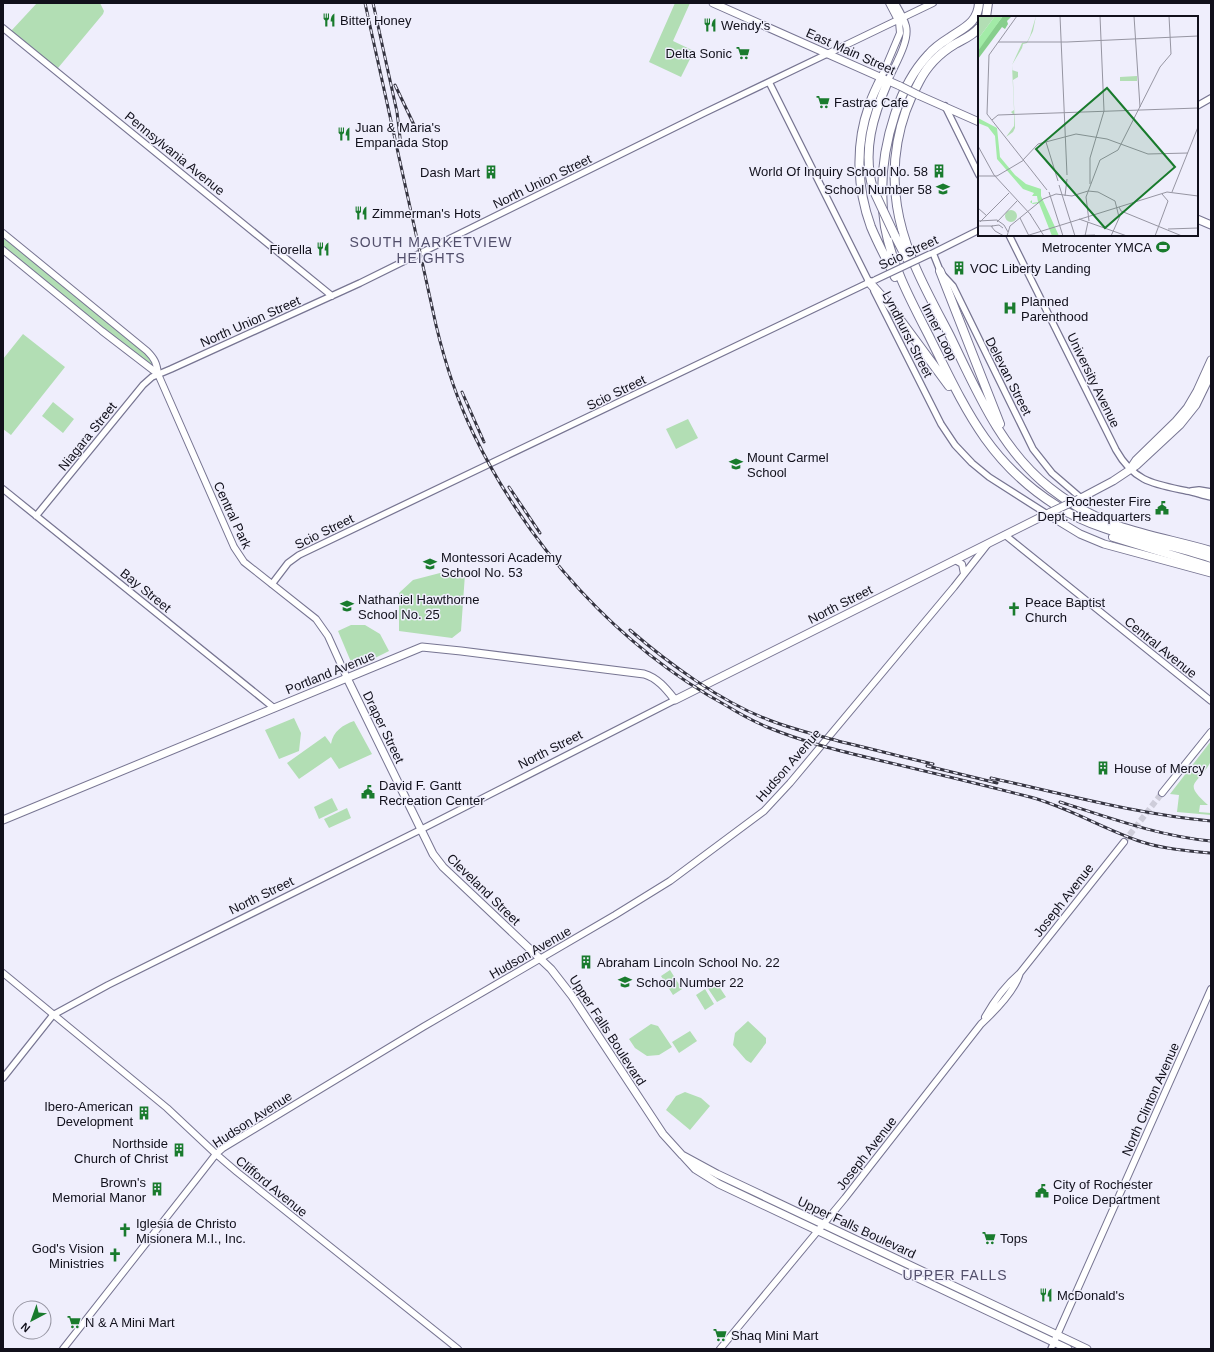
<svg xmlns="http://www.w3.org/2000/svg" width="1214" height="1352" viewBox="0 0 1214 1352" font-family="Arial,sans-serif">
<rect width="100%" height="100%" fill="#efeefc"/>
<!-- green -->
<path fill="#b2deb4" d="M37 3H100L104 11 103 14 58 68H57L11 31Z
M675 3H690L673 41 694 51 681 77 649 62Z
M3 236 143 350 151 361 153 367 3 248Z
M23 334 65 367 11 435 3 429V359Z
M53 402 74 419 63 433 42 416Z
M688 419 698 438 676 449 666 429Z
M440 573 465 574 461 631 452 638 399 631V593L413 580Z
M351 625H365L380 634 389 651 359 666 351 662 338 631Z
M294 718 301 733 299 751 279 759 265 730Z
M354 721 372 754 339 769 331 757 299 779 287 763 325 736 331 744C333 731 343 725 354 721Z
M1211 741C1211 747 1213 758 1210 763 1197 786 1182 782 1208 805H1200L1199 812 1211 813V815L1177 812 1179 795 1170 794Z
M332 798 338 810 319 819 314 807Z
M347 808 351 818 329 828 324 819Z
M670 970 682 989 673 995 661 976Z
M716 982 726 997 717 1002 707 987Z
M705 989 714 1004 705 1010 696 995Z
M748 1021 766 1038V1043L751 1063 746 1060 733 1045 735 1033Z
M651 1024 658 1026 672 1047 659 1055 647 1056 635 1048 629 1039Z
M690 1031 697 1041 679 1053 672 1042Z
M685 1092 701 1098 710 1106 690 1130 666 1110 676 1096Z"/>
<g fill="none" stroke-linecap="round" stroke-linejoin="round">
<!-- secondary-tunnel -->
<path stroke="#cecdda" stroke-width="6" stroke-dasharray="6 3" stroke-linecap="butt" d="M1124 842 1162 793"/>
<!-- tertiary casing -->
<g stroke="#777592" stroke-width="8">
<path id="tertiary" d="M3 28 332 296
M769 82 870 284
M945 106 979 175
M1197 106 1211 98
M1009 235 1116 450C1134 482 1154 484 1187 491 1195 492 1203 496 1211 497
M933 253 941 273 953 286 1033 449 1052 473 1081 498
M931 254 979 230
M874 291 941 424 955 445 972 463 989 477 1047 514
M3 489 274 708
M1191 491 1199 490 1211 492
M36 516 143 385 152 377 171 369 360 283 704 113 827 54
M1005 535 1211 701
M272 584 288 563 299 555 872 281
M3 1078 53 1015 108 985 420 830 675 700
M1051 1349 1054 1342"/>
</g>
<!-- secondary casing -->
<g stroke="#777592" stroke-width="8">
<path id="secondary" d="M827 54 933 3
M881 78 900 33 899 22 889 3
M888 81C894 66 910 41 906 26 904 18 899 10 895 3
M3 233 147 351C154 358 157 363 158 374L234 547 244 562 316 619 328 636 347 678
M3 250 102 331 158 374
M955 560 962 564 964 574
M1162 793 1211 732
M3 973 167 1108 216 1154 237 1172 458 1349
M985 1017C994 1001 1006 985 1020 973L1124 842
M1054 1342 1211 989
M63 1349 195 1181 216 1154 223 1148 423 1027 615 915 670 881 764 811 790 783 954 587 987 545
M720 1349 845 1198 981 1024C995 1011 1015 991 1020 973"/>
</g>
<!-- primary casing -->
<g stroke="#777592" stroke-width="9">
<path id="primary" d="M713 3 900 86
M918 95 979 122
M1197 219 1211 225
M1130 469 1136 460 1176 421 1187 408 1197 391 1211 360
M1079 499 1113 481 1137 465 1180 425 1196 405 1211 374
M1047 514 1080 534 1104 544 1211 573
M347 678 433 854 443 867 551 969 572 996 663 1134 682 1155 717 1174 1087 1349
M3 820 422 647 461 651 644 674C658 678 667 690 675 700L1051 512
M684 1157 695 1169 719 1184 1068 1349"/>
</g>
<!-- motorway casing -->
<g stroke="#777592" stroke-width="10">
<path id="motorway" d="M979 3C978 23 963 28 949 38 941 43 934 48 928 55 913 71 902 93 895 114 883 150 879 189 885 227 892 266 911 301 929 336 964 406 987 462 1057 506 1104 536 1159 540 1211 558
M986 17 988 3
M979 28C972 36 964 39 955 44 940 53 927 66 919 82 898 119 890 164 897 206 904 252 928 294 949 334 976 389 1000 449 1050 488 1070 504 1094 517 1118 526 1148 536 1180 542 1211 551
M881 78C877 87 872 96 869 106 855 145 857 189 871 227 878 244 887 260 895 277
M873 189C862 151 873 116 888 81
M895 236 907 259
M940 271 1000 424
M869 282 887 302 949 386
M1113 537 1211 567"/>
</g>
<!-- tertiary -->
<use href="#tertiary" stroke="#fff" stroke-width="5.5"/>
<!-- secondary -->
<use href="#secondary" stroke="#fff" stroke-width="6"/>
<!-- primary -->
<use href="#primary" stroke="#fff" stroke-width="7"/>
<!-- motorway -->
<use href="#motorway" stroke="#fff" stroke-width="8"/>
<!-- rail casing -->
<g stroke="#353440" stroke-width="3">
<path id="rail" d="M365 3 436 325C445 363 457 400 474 435 529 547 617 646 727 706 740 714 753 721 767 727 803 742 840 751 878 760 929 772 979 784 1030 797 1068 807 1103 829 1142 842 1164 849 1188 851 1211 853
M373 3 397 112 401 146
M395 85 416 129
M462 392 484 442
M509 487 540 533
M630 630C668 663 721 702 769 720 792 729 817 735 842 742 872 749 902 757 933 764
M927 766 997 783
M991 778C1064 794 1136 814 1211 821
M1060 802C1110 818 1159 836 1211 841"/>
</g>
<!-- rail -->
<use href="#rail" stroke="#efeefc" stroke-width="1.5" stroke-dasharray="4.5" stroke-linecap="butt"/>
<!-- tertiary-bridge casing -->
<g stroke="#777592" stroke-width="8" stroke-linecap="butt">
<path id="tertiary-bridge" d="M875 280 930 254"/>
</g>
<!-- primary-bridge casing -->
<g stroke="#777592" stroke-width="9" stroke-linecap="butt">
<path id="primary-bridge" d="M900 86 918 95
M1051 512 1079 499"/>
</g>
<!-- motorway-bridge casing -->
<g stroke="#777592" stroke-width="10" stroke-linecap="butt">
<path id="motorway-bridge" d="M873 189 895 236"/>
</g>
<!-- tertiary-bridge -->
<use href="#tertiary-bridge" stroke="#fff" stroke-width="5.5"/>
<!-- primary-bridge -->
<use href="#primary-bridge" stroke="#fff" stroke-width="7"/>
<!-- motorway-bridge -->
<use href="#motorway-bridge" stroke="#fff" stroke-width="8"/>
</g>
<!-- icons -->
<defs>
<g id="restaurant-bare" transform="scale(1.08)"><path d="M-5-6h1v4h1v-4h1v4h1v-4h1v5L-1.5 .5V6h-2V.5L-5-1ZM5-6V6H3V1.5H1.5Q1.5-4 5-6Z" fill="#197b2d" stroke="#efeefc" stroke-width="2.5" paint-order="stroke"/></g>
<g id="supermarket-bare" transform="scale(1.08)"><path d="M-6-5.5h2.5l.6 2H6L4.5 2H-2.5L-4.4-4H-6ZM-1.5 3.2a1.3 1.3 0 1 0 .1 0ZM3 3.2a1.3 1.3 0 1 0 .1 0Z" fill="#197b2d" stroke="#efeefc" stroke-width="2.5" paint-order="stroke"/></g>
<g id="building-bare" transform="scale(1.08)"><path d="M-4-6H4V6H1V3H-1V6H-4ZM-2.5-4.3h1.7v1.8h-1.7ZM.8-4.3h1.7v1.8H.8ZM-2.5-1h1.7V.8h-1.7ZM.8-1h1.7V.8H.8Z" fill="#197b2d" stroke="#efeefc" stroke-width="2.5" paint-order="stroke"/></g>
<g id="school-bare" transform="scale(1.08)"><path d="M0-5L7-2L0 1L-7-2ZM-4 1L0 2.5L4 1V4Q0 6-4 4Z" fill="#197b2d" stroke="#efeefc" stroke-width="2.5" paint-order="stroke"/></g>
<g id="stadium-bare" transform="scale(1.08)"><path d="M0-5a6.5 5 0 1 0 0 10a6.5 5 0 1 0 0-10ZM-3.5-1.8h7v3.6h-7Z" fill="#197b2d" stroke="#efeefc" stroke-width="2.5" paint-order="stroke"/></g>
<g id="hospital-bare" transform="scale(1.08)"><path d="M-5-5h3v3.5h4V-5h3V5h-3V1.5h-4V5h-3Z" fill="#197b2d" stroke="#efeefc" stroke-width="2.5" paint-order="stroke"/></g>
<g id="civic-bare" transform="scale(1.08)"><path d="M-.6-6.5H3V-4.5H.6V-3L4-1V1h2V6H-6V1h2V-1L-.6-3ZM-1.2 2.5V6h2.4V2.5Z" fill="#197b2d" stroke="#efeefc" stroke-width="2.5" paint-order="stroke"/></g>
<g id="church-bare" transform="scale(1.08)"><path d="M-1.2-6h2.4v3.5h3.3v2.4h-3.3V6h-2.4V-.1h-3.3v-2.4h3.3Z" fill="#197b2d" stroke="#efeefc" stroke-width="2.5" paint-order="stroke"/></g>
</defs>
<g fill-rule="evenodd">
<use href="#restaurant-bare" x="329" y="20"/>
<use href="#restaurant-bare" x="710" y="25"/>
<use href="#supermarket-bare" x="743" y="53"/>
<use href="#supermarket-bare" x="823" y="102"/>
<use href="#restaurant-bare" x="344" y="134"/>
<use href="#building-bare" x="939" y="171"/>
<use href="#building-bare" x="491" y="172"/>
<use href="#school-bare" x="943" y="189"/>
<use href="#restaurant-bare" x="361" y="213"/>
<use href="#stadium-bare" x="1163" y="247"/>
<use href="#restaurant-bare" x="323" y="249"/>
<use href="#building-bare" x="959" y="268"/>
<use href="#hospital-bare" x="1010" y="308"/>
<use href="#school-bare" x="736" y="464"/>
<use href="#civic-bare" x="1162" y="508"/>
<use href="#school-bare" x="430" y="564"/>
<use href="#school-bare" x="347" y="606"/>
<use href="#church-bare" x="1014" y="609"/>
<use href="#building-bare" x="1103" y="768"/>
<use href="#civic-bare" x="368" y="792"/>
<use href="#building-bare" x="586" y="962"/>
<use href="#school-bare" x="625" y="982"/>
<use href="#building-bare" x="144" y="1113"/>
<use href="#building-bare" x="179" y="1150"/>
<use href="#building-bare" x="157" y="1189"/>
<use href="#civic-bare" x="1042" y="1191"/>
<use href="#church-bare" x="125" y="1230"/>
<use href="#supermarket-bare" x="989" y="1238"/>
<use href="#church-bare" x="115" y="1255"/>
<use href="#restaurant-bare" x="1046" y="1295"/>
<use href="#supermarket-bare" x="74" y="1322"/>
<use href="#supermarket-bare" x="720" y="1335"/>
</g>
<g text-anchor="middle" stroke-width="3" stroke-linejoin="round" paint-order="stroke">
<!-- poi labels -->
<g font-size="13" fill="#11101b" stroke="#efeefc" text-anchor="start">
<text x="340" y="25">Bitter Honey</text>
<text x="721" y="30">Wendy's</text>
<text x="732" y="58" text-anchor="end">Delta Sonic</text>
<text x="834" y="107">Fastrac Cafe</text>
<text x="355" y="132">Juan &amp; Maria's<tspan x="355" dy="15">Empanada Stop</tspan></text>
<text x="928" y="176" text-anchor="end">World Of Inquiry School No. 58</text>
<text x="480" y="177" text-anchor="end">Dash Mart</text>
<text x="932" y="194" text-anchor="end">School Number 58</text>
<text x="372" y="218">Zimmerman's Hots</text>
<text x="1152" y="252" text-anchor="end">Metrocenter YMCA</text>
<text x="312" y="254" text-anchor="end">Fiorella</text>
<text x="970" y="273">VOC Liberty Landing</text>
<text x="1021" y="306">Planned<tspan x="1021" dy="15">Parenthood</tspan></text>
<text x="747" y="462">Mount Carmel<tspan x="747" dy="15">School</tspan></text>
<text x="1151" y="506" text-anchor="end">Rochester Fire<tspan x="1151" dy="15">Dept. Headquarters</tspan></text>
<text x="441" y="562">Montessori Academy<tspan x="441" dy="15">School No. 53</tspan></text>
<text x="358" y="604">Nathaniel Hawthorne<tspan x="358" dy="15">School No. 25</tspan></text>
<text x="1025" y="607">Peace Baptist<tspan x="1025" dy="15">Church</tspan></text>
<text x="1114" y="773">House of Mercy</text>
<text x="379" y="790">David F. Gantt<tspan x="379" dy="15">Recreation Center</tspan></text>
<text x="597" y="967">Abraham Lincoln School No. 22</text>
<text x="636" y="987">School Number 22</text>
<text x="133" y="1111" text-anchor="end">Ibero-American<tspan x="133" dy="15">Development</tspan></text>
<text x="168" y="1148" text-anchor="end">Northside<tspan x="168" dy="15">Church of Christ</tspan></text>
<text x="146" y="1187" text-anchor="end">Brown's<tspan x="146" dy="15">Memorial Manor</tspan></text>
<text x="1053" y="1189">City of Rochester<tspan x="1053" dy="15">Police Department</tspan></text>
<text x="136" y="1228">Iglesia de Christo<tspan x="136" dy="15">Misionera M.I., Inc.</tspan></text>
<text x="1000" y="1243">Tops</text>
<text x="104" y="1253" text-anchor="end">God's Vision<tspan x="104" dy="15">Ministries</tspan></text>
<text x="1057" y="1300">McDonald's</text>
<text x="85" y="1327">N &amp; A Mini Mart</text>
<text x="731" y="1340">Shaq Mini Mart</text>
</g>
<!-- street labels -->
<g font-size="13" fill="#11101b" stroke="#efeefc">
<text transform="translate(851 51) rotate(24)" y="5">East Main Street</text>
<text transform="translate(175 153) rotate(39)" y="5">Pennsylvania Avenue</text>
<text transform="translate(542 181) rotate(-26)" y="5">North Union Street</text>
<text transform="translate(908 252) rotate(-25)" y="5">Scio Street</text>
<text transform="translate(250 321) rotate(-24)" y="5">North Union Street</text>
<text transform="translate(940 332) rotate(63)" y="5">Inner Loop</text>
<text transform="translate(908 334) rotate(63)" y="5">Lyndhurst Street</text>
<text transform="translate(1009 376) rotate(63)" y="5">Delevan Street</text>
<text transform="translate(1094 380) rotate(64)" y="5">University Avenue</text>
<text transform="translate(616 392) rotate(-26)" y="5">Scio Street</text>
<text transform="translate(87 436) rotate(-51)" y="5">Niagara Street</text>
<text transform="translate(233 515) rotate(65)" y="5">Central Park</text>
<text transform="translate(324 531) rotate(-26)" y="5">Scio Street</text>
<text transform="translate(146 590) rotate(39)" y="5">Bay Street</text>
<text transform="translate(840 604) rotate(-27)" y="5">North Street</text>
<text transform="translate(1161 647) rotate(39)" y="5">Central Avenue</text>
<text transform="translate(330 672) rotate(-22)" y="5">Portland Avenue</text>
<text transform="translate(384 727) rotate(64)" y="5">Draper Street</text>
<text transform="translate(550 749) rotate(-27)" y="5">North Street</text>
<text transform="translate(788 765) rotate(-49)" y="5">Hudson Avenue</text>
<text transform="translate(484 889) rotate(44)" y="5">Cleveland Street</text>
<text transform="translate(261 895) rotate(-26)" y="5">North Street</text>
<text transform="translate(1063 900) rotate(-52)" y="5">Joseph Avenue</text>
<text transform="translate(530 952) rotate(-30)" y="5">Hudson Avenue</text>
<text transform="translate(608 1030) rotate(57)" y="5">Upper Falls Boulevard</text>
<text transform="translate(1150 1099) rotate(-66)" y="5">North Clinton Avenue</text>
<text transform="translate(252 1119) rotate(-33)" y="5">Hudson Avenue</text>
<text transform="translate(866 1153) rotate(-52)" y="5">Joseph Avenue</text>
<text transform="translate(272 1186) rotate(39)" y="5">Clifford Avenue</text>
<text transform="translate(857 1227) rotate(25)" y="5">Upper Falls Boulevard</text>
</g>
<!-- neighbourhood labels -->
<g font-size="14" letter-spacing="1" fill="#524f6b" stroke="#efeefc">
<text x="431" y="247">SOUTH MARKETVIEW<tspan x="431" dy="16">HEIGHTS</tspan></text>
<text x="955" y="1280">UPPER FALLS</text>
</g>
</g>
<!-- overview -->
<g transform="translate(978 16)">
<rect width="220" height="220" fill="#efeefc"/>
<path d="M0 0H17L0 23ZM58 0 55 15 49 27 45 28 44 32 34 49V54L40 56V61L35 64 37 112 35 116 28 121 36 110V99L33 96 36 94 34 49 44 27 49 26 52 20ZM159 60V65H142V61ZM27 200a6 6 0 1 1 12 0a6 6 0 1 1-12 0Z" fill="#b2deb4"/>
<path d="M25 0 33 1 29 5 30 8 27 13 24 11 0 43 1 31Z" fill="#87ce8c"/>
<path d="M17 0H25L0 35V23ZM0 102 19 112 22 141 37 159 48 168 63 173V180L81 220H74L61 187 55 188 52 186 54 184V187L60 186 59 180H54L56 177 45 173 19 143 17 120 10 111 0 107Z" fill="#a2eba7"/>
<path fill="none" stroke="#9695a2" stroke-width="1" d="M39 0 11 39 9 98 69 174M82 0 89 159M156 0 162 91M20 26H89L220 20M14 104 20 99 220 92M68 126 80 165M0 130 16 159 53 199M45 144 60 128 98 118 129 123 170 138 210 137M0 160H19L46 144M112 168V142L126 95 122 0M81 169 97 220M71 176 85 220M194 176 220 111M87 180 89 163M141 191 143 195 204 220M0 192 9 200M52 198 66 220M42 202 51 220M101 203 149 220M0 205 19 204 26 209 30 216M111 205 108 181 122 144 140 134 182 51 193 38 191 0M2 206 31 177M19 206 39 185M0 210H15M13 210 17 215 26 220M14 210 21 209 25 212M190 213 220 212M29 220 32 210 65 183 78 178 94 180 110 175 120 176 137 185 141 201M48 220 189 176 220 180M88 220 117 219M107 220 110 206M133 220 142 200M177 220 190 185 184 178"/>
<path fill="#197b2d" fill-opacity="0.15" stroke="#197b2d" stroke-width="2" d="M129 72 197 151 127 212 58 133Z"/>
<rect width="220" height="220" fill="none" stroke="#11101b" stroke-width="2"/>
</g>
<!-- border -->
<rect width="1214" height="1352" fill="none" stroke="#11101b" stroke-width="8"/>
<!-- north arrow -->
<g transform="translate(32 1320) rotate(221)"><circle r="19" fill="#efeefc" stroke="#9695a2"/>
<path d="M0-3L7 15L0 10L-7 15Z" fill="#197b2d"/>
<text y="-6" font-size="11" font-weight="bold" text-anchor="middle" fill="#11101b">N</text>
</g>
</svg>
